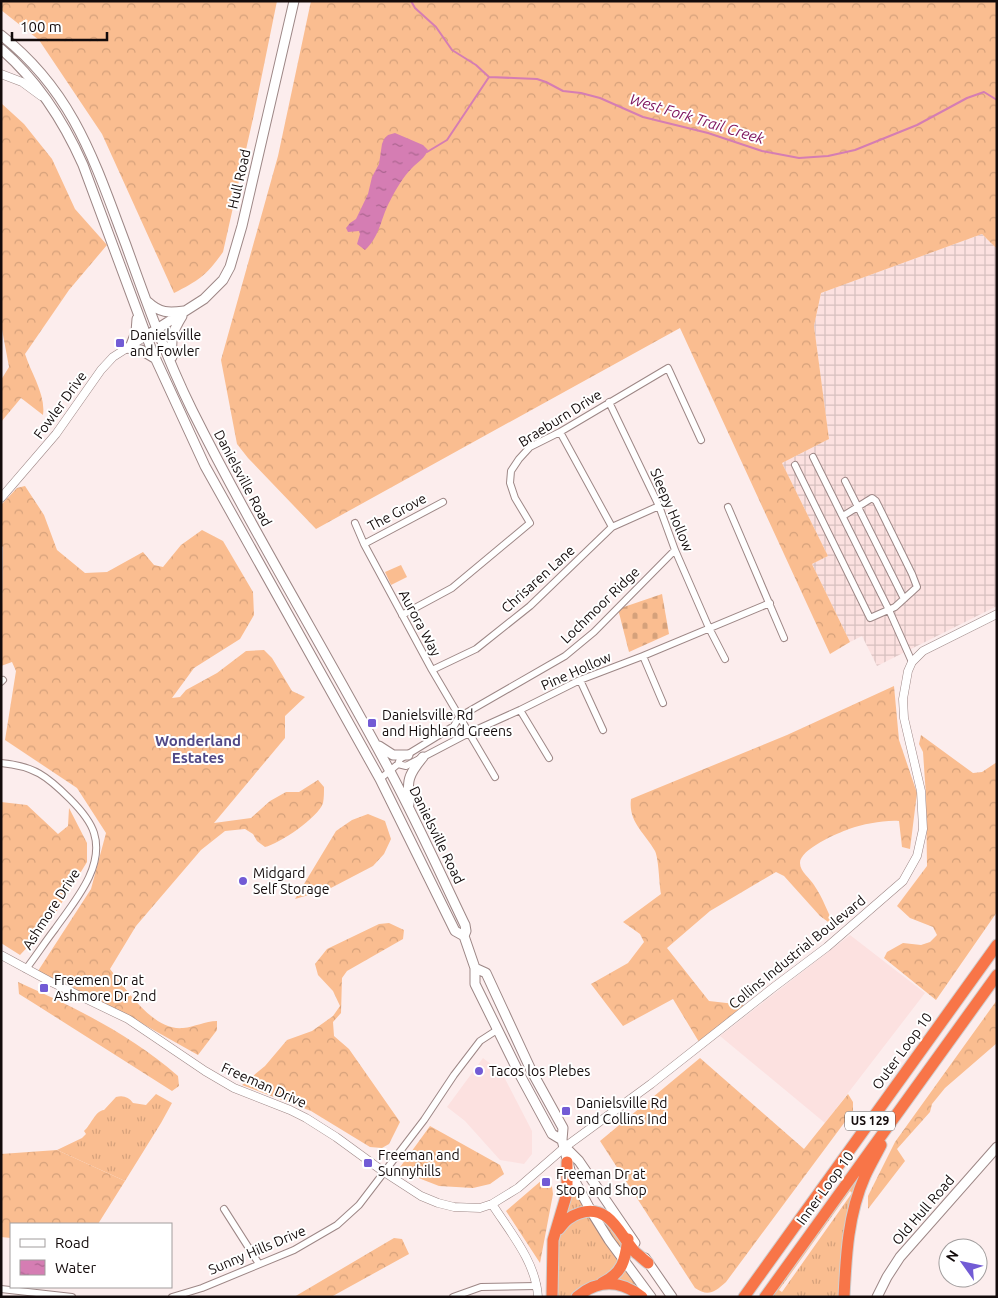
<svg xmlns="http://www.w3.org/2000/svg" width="998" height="1298" viewBox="0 0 998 1298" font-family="Ubuntu,sans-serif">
<defs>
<pattern id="industrial-grid" width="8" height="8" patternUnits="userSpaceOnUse" patternTransform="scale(1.25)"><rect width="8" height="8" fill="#fce1e0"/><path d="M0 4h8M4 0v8" fill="none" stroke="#d7c0bf"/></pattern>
<pattern id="grass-tufts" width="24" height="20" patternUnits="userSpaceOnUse" patternTransform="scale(1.25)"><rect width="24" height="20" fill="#fabd90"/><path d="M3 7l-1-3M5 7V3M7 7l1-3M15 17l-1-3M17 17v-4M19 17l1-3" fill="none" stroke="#d5a17b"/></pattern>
<pattern id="forest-crowns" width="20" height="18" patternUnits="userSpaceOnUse" patternTransform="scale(1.25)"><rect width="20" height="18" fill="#fabd90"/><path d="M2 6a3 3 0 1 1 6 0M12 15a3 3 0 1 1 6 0" fill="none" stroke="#d5a17b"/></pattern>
<pattern id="cemetery-stones" width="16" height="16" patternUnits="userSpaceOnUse" patternTransform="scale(1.25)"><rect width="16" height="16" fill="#fabd90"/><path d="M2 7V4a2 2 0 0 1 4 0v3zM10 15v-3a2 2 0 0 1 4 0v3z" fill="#d5a17b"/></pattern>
<pattern id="water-ripples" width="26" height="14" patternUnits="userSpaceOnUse" patternTransform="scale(1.25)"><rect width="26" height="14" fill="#d57db3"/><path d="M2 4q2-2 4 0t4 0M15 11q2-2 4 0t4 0" fill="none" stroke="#ac6590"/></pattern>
</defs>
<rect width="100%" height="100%" fill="#fceded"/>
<!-- built -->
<path fill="#fce1e0" d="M850 935 925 993 825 1123 720 1036Z
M483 1058 502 1073 532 1131V1154L524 1164 500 1160 465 1121 447 1107Z"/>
<!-- industrial -->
<path fill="url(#industrial-grid)" d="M982 234 997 249V606L877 666 862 636 850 642 812 564 828 556 782 463 829 439 814 326 821 293Z"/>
<!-- grass -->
<path fill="url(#grass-tufts)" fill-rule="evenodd" d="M156 1094 172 1103 161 1123 125 1181 57 1150 82 1138 86 1134 84 1131C91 1125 95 1111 104 1110L116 1097C123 1095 129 1097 133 1103L146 1105Z
M862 1170 842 1297H771ZM850 1191 852 1193 782 1292 779 1290Z
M570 1186 585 1207 563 1221Z
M589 1214 620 1262 619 1266 574 1297H555L556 1242 563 1226Z
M601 1219 619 1234 623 1246 621 1250Z
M624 1267 644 1295 616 1279Z"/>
<!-- forest -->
<path fill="url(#forest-crowns)" d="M1 1H277L254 114 223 252C207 275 198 281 174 293L102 134 39 40 1 10Z
M311 1H997V249L982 234 821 293 814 326 829 439 782 463 828 556 812 564 850 642 830 654 680 328 316 529 248 458 237 444 221 360 278 156Z
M1 103 24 124 52 159 75 209 107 245 69 290 25 354C31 373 46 395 43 415L21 398 1 422V380L9 367 1 324Z
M25 486 44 515 57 550 85 573 107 572 143 552 154 565 163 567 181 545 202 530 223 541 253 592 254 615 240 639 194 668 172 698 180 697 186 690 217 673 246 651 264 650 272 658 292 691 305 697 285 716V738L214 823 251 818 270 801 286 792H299L318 780 324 787C324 792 324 798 323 803 319 817 279 844 265 847L257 841 253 834 245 829 225 831 201 850 136 926 110 969C127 990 153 1031 183 1028 195 1027 205 1021 217 1021V1030L198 1055 118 1010 38 971 91 889 106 833 77 788 5 740 16 671 12 662 1 666 3 547 1 545V505L17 488Z
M894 686 899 740 917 793 910 849 902 847 899 821C884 820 864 824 849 829 838 833 800 849 800 863 800 872 810 878 814 885 823 898 828 913 835 927L820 916 784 876 776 872 710 911 667 948 709 1001 744 1005 699 1042 673 999 623 1026 591 984 628 963 644 942 640 934 623 922 661 894C659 883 659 860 655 851 645 833 628 822 631 799L787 735Z
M921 735 973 773 982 772 997 762V912L936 1000 884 958 887 952 903 943 921 945 930 942 937 935 933 927 910 918 897 906 927 866 926 796 923 752 919 744Z
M1 802 27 805 58 834 68 826 69 808 87 843V862L48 925 20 955 1 943Z
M368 814 385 821 391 839 384 854 373 866 329 889 295 899 336 831 352 820Z
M389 923 404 930 403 939 347 971 342 978 341 1013 333 1022 334 1036 349 1049 400 1122 389 1144 382 1148 370 1147 311 1111 242 1085 265 1066 287 1040 312 1031 333 1016 340 1006 333 991 318 975 315 964 327 949 379 924Z
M18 982C76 1008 130 1034 178 1076L179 1086 172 1091 35 1004 19 994Z
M997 1000V1043L945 1088 932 1104 930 1112 897 1149 905 1161 868 1209V1196L895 1142Z
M700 1058 804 1149 848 1094 853 1102V1111L726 1282C715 1292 708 1297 695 1288L600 1141Z
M430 1126 500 1165 504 1174 490 1184 473 1188 439 1186 398 1170Z
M57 1150 125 1181 98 1224H11V1238L1 1237V1154Z
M551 1179 553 1194 540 1263 506 1211 542 1180Z
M394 1238 402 1239 409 1254 331 1297H294Z"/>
<!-- cemetery -->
<path fill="url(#cemetery-stones)" d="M662 594 669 634 629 652 618 609Z"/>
<!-- pitch -->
<path fill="#fabd90" d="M401 565 407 577 391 585 385 572Z"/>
<!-- water -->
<path fill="url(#water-ripples)" d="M395 133 423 145 428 150C425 158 418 162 412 168 403 177 396 189 390 201 381 217 380 237 365 250L357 244 360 234 359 231 348 232 346 228 350 223 356 219 368 194 372 177 379 164 382 144 384 139 388 135Z"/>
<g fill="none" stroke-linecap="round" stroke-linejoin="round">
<!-- stream -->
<path stroke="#d57db3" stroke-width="2" d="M411 1 415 8 436 27 452 50 476 65 489 77 537 79 546 82 563 91 581 93 600 98 643 117 708 133 762 151 799 158 828 156 855 150 917 125 967 98 984 92 997 100
M427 152 447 140 489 77"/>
<!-- minor casing -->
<g stroke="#9d8786" stroke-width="8">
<path id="minor" d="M609 402 659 506 675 550 709 628 725 659
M560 432 612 527
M813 457 889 610 912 662
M795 465 870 618 895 607 917 587 912 574 876 501 872 498 843 516
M845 481 904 599
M728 507 784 638
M355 523 364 544 432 670 495 777
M364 544 443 502
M402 615 452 588 530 523 515 498 510 483 511 471 519 459 530 447 560 432 668 368 701 440
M643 656 663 703
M432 670 476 649 530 606 612 527 659 506
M580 680 603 730
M1 682 3 680
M520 710 549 758
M1 763C34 766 47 776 70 799 80 809 90 820 94 833 105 868 73 903 55 929 45 942 36 956 26 969
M398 764 406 766 469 733 520 710 580 680 643 656 770 603
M380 779 398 764 400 759 454 726 459 717 565 656 594 632 675 550
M224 1209 259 1264
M1 1289 72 1297
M172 1297 202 1288 294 1250 337 1225 359 1205 424 1120 454 1075 480 1041 497 1030
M453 1297 481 1287 537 1286"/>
</g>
<!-- tertiary casing -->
<g stroke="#9d8786" stroke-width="9">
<path id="tertiary" d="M1 74 22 82 41 96
M1 498 56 434 101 370 113 357 146 336
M1 955 49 981 128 1019 205 1071 234 1088 290 1110 306 1118 336 1137 384 1172 421 1196 438 1203 454 1207 480 1208 492 1204 518 1188 565 1147 651 1084 774 987 827 947 903 881 917 856 923 829 921 791 904 718 903 699 908 671 912 662 923 651 997 614
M492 1204C510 1232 536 1262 538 1297"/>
</g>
<!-- secondary casing -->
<g stroke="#9d8786" stroke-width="11">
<path id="secondary" d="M1 35C74 92 95 163 126 245 146 301 166 357 192 410 254 534 327 653 392 775 418 824 441 875 465 925L466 931 464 936 475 968V984L520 1075 552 1134 562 1140
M1 49C38 81 63 120 83 165L152 351 205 466 380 779 455 931 464 936
M148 302C160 313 168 313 184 311
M146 336 204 299 223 280 230 267 242 226 294 1
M131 345 136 332 137 319
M126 348 141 350 156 359
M172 357C171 338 172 332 182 316
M379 746 393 755H408
M409 804C407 780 408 775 423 757
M475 968 486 973 531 1070 563 1128 562 1140 571 1174 591 1211 609 1240 651 1297
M565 1147 579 1161 635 1243
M645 1258 672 1297
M877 1297 887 1277 900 1257 997 1147"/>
</g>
<!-- motorway casing -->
<g stroke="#d0cece" stroke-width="13">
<path id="motorway" d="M559 1229C565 1221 570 1216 580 1213 610 1203 620 1236 636 1253 640 1256 644 1260 648 1263
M602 1283C623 1273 625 1260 628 1239
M552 1297 553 1240 567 1193V1162
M577 1297C598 1279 621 1280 642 1297
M744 1297 997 945
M765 1297 997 975
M844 1297C846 1256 848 1214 865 1176 870 1165 876 1155 881 1145"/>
</g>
<!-- minor -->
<use href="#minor" stroke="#fff" stroke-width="6"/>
<!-- tertiary -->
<use href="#tertiary" stroke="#fff" stroke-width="8"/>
<!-- secondary -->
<use href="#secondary" stroke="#fff" stroke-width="9"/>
<!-- motorway -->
<use href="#motorway" stroke="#f87548" stroke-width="11"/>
</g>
<!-- markers -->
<g fill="#725bd5" stroke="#fff" stroke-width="2">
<rect x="115" y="338" width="10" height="10" rx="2.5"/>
<rect x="367" y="718" width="10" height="10" rx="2.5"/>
<circle cx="243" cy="881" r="5"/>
<rect x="39" y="983" width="10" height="10" rx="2.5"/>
<circle cx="479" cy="1071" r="5"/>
<rect x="561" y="1106" width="10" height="10" rx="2.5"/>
<rect x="363" y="1158" width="10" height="10" rx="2.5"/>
<rect x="541" y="1177" width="10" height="10" rx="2.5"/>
</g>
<g text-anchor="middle" stroke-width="4" stroke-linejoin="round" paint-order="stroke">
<!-- shield labels -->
<rect fill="#fff" stroke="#5a5454" stroke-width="1" x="845" y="1111.5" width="50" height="19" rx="4"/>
<g font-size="12" font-weight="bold" fill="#130b0b">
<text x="870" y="1125">US 129</text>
</g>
<!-- street labels -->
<g font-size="14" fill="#130b0b" stroke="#fff">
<text transform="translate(239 179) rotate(-77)" y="5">Hull Road</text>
<text transform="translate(60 405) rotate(-54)" y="5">Fowler Drive</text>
<text transform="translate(560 418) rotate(-32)" y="5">Braeburn Drive</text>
<text transform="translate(243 478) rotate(62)" y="5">Danielsville Road</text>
<text transform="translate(672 510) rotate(67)" y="5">Sleepy Hollow</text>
<text transform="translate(397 512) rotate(-28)" y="5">The Grove</text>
<text transform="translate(538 579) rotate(-42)" y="5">Chrisaren Lane</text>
<text transform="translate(600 605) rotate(-44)" y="5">Lochmoor Ridge</text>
<text transform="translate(420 623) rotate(62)" y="5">Aurora Way</text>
<text transform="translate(576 671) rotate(-24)" y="5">Pine Hollow</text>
<text transform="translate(437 835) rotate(64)" y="5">Danielsville Road</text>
<text transform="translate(51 909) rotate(-57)" y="5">Ashmore Drive</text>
<text transform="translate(797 952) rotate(-39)" y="5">Collins Industrial Boulevard</text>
<text transform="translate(902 1051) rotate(-54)" y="5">Outer Loop 10</text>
<text transform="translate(264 1085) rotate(24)" y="5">Freeman Drive</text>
<text transform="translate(825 1188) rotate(-54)" y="5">Inner Loop 10</text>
<text transform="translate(923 1210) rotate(-49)" y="5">Old Hull Road</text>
<text transform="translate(257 1250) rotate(-23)" y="5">Sunny Hills Drive</text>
</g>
<!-- poi labels -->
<g font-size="14" fill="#130b0b" stroke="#fff" text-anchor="start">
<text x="130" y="340">Danielsville<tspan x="130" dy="16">and Fowler</tspan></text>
<text x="382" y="720">Danielsville Rd<tspan x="382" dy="16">and Highland Greens</tspan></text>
<text x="253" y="878">Midgard<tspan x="253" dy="16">Self Storage</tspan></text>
<text x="54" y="985">Freemen Dr at<tspan x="54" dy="16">Ashmore Dr 2nd</tspan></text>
<text x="489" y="1076">Tacos los Plebes</text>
<text x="576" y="1108">Danielsville Rd<tspan x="576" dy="16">and Collins Ind</tspan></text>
<text x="378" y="1160">Freeman and<tspan x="378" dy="16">Sunnyhills</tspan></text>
<text x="556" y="1179">Freeman Dr at<tspan x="556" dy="16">Stop and Shop</tspan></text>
</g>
<!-- water labels -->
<g font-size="15" font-style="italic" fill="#801861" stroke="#fff">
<text transform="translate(697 119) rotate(17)" y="5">West Fork Trail Creek</text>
</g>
<!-- neighbourhood labels -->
<g font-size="15" font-weight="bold" fill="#514987" stroke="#fff">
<text x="198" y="746">Wonderland<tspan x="198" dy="17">Estates</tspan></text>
</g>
</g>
<!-- border -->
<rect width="998" height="1298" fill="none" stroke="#130b0b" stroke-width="5"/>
<!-- legend -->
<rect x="10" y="1223" width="162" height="65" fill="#ffffff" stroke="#a19d9d"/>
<rect x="20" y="1239" width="25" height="8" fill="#ffffff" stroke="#a19d9d"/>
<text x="55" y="1248" font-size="15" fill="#130b0b">Road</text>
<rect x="20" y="1260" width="25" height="15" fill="url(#water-ripples)" stroke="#a19d9d"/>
<text x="55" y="1273" font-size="15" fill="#130b0b">Water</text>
<!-- north arrow -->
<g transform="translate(963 1263) rotate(303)"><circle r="24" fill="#ffffff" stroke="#a19d9d"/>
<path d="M0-4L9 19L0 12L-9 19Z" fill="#725bd5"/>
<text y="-8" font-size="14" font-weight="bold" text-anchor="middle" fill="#130b0b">N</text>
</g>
<!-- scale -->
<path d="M12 32v8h95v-8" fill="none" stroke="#130b0b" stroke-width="2.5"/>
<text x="20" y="32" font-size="15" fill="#130b0b" stroke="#ffffff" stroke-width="4" paint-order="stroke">100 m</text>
</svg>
